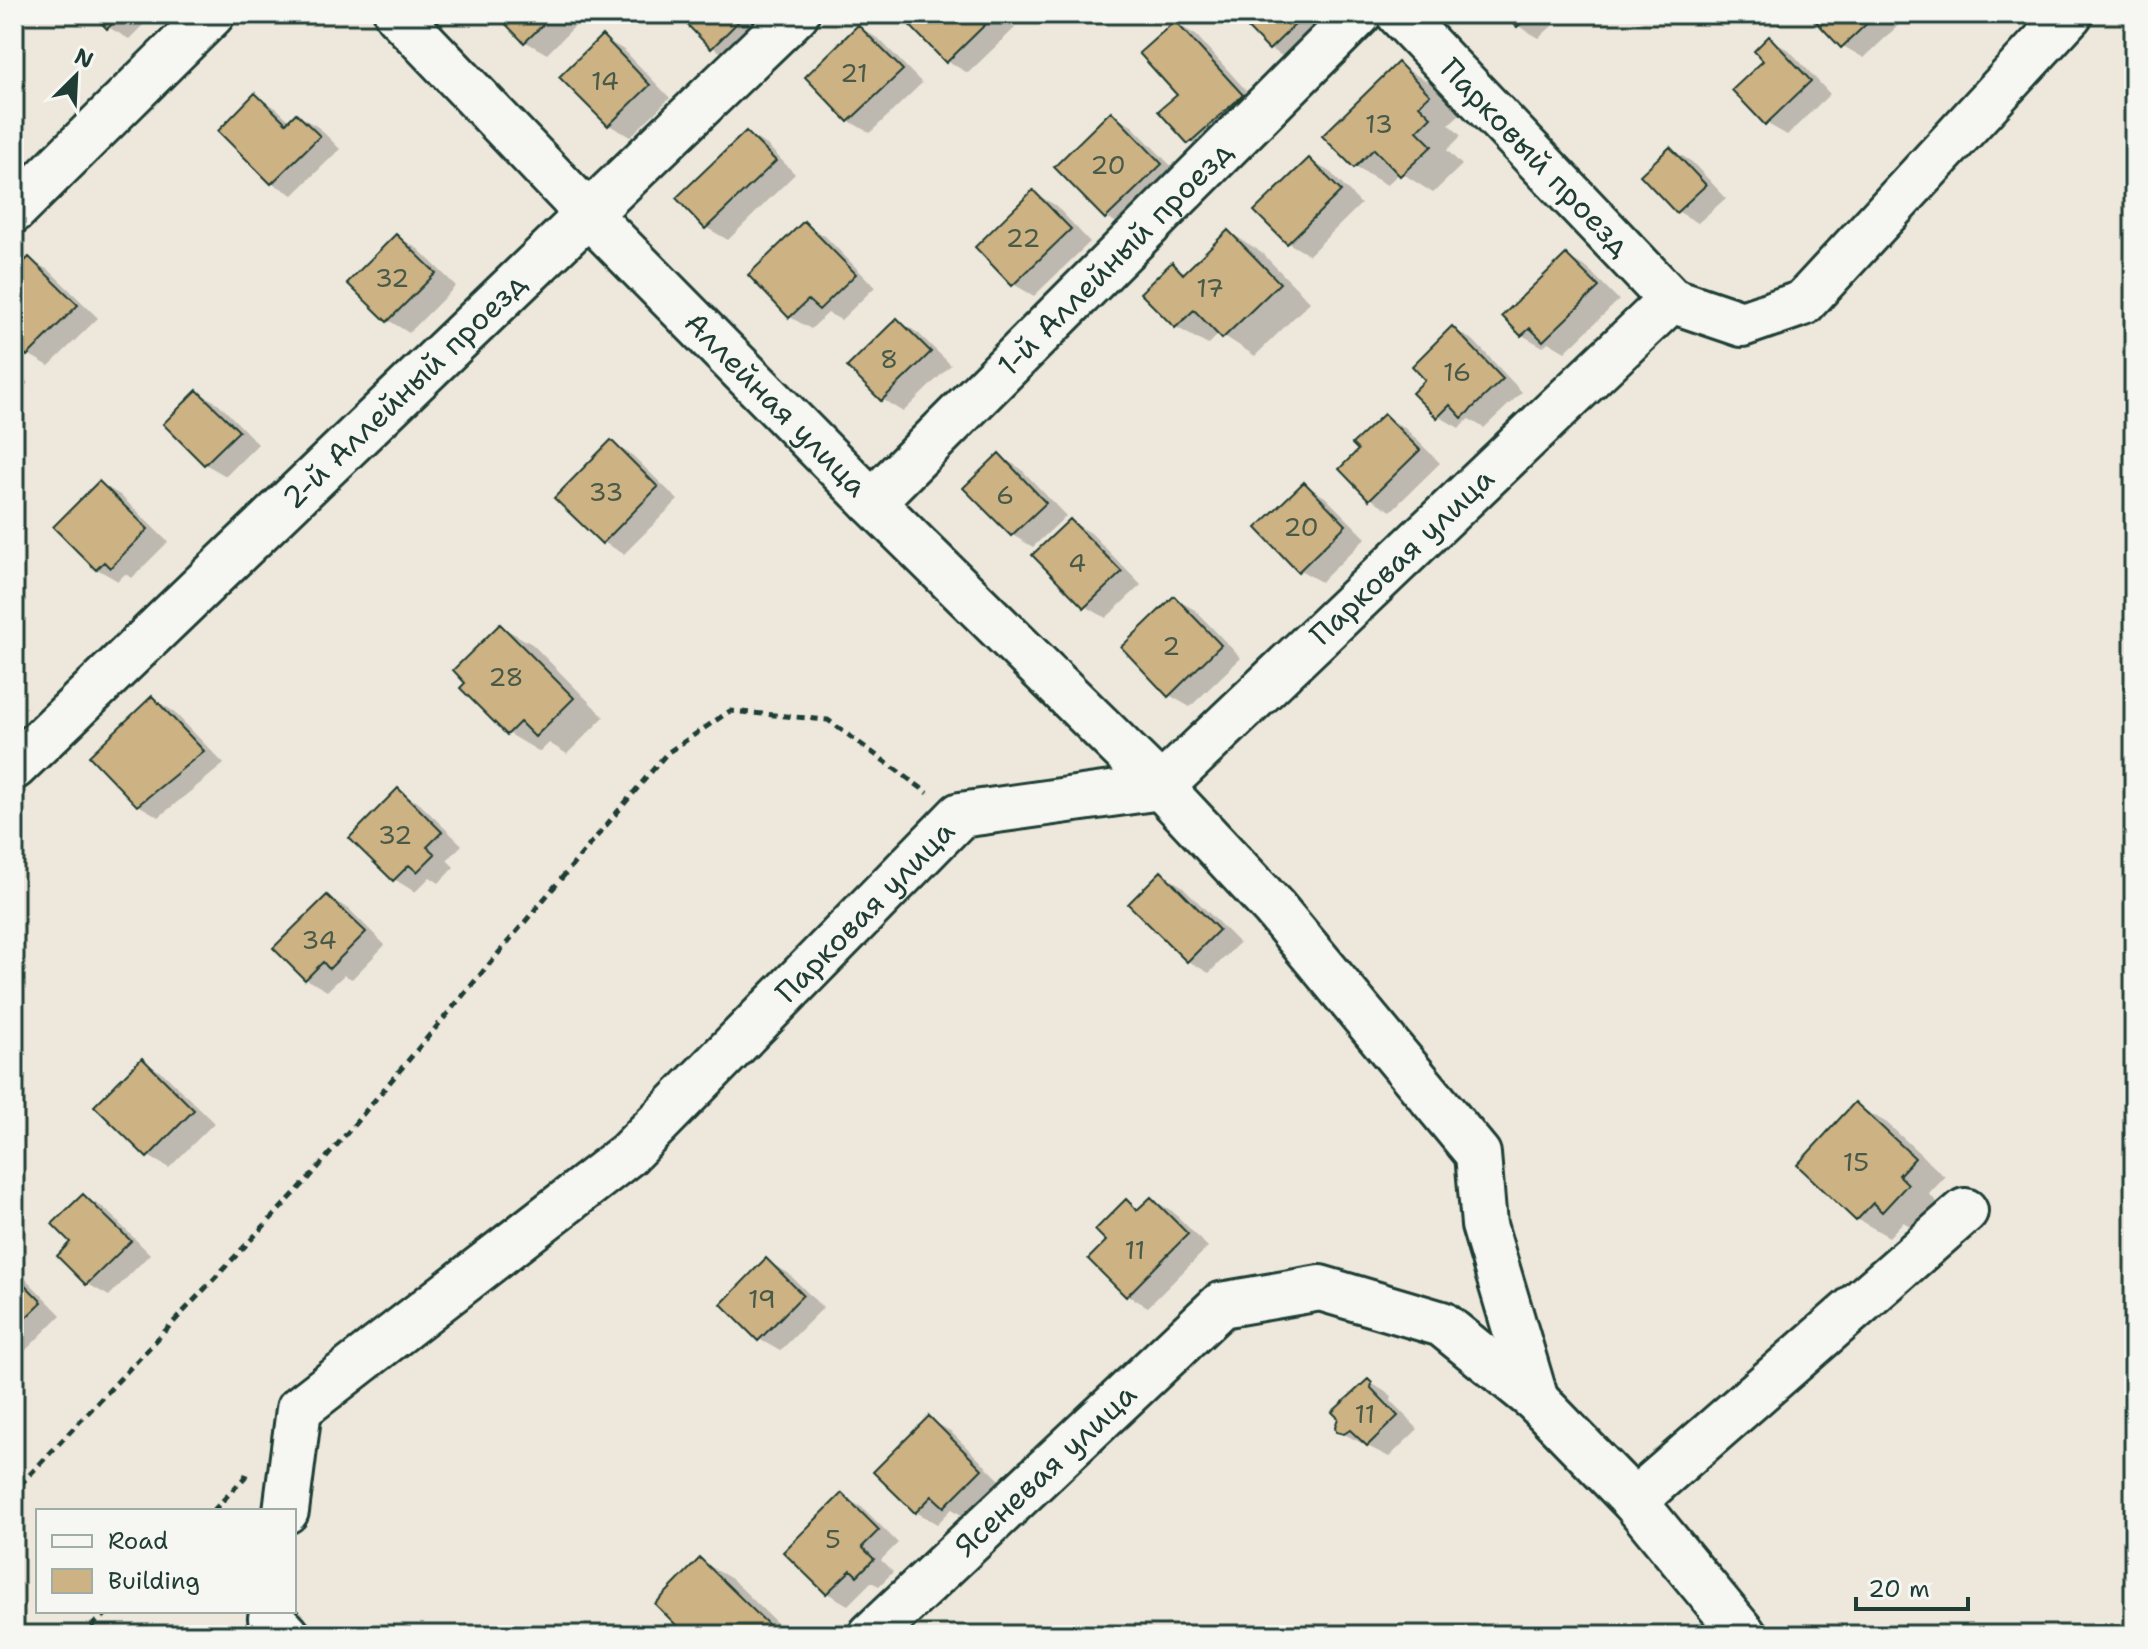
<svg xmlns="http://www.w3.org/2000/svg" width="2148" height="1649" viewBox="0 0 2148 1649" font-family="'Shantell Sans',sans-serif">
<rect width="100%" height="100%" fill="#eee8dc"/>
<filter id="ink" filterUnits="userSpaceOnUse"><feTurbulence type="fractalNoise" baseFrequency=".0125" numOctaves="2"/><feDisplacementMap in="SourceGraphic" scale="16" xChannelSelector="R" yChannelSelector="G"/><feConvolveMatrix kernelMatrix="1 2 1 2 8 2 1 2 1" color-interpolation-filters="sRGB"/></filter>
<g filter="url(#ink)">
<!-- shadow -->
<path fill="#0003" d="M95 14H154L129 39 108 27Z
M499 14H587L547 54 526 42Z
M680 14H757L768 25 733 59 712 47Z
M902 14H1002L1015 28 968 73 947 61Z
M1237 14H1322L1331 22 1291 61 1270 49Z
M1507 14H1565L1539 38 1518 26Z
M1812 14H1900L1905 19 1864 58 1843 46Z
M1175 23 1196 35 1262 108 1211 154 1190 142 1179 95Z
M859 27 880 40 922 83 870 133 849 121 807 77Z
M603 38 624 50 670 98 630 137 609 125Z
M1769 39 1790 51 1830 94 1787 135 1766 123Z
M1399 65 1430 83 1460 114 1449 124 1461 136 1447 150 1462 165 1433 193 1400 172 1387 185 1355 167Z
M255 96 276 108 290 121 297 115 318 127 340 149 293 195 272 183 220 131Z
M1111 114 1132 126 1182 177 1128 230 1107 217Z
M746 133 767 145 795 174 728 240 707 228 678 198Z
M1671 149 1692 162 1726 198 1698 223 1677 211Z
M1309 160 1330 172 1361 204 1309 255 1288 243Z
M1034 193 1055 205 1090 242 1034 296 1013 284Z
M804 223 825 236 875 287 841 320 828 313 811 329 790 317Z
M1229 232 1260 251 1310 302 1255 356 1220 333 1208 345 1176 327 1172 265 1187 273Z
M397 236 418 249 456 286 409 333 388 320Z
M1567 256 1588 269 1619 300 1565 352 1548 342 1543 347 1522 335Z
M29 259 50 271 98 318 49 366 28 354 14 340V274Z
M897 320 918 333 951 365 903 412 882 399Z
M1453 329 1474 341 1522 392 1484 428 1469 419 1459 428 1438 416 1428 380Z
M14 369 28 383 14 397Z
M198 392 219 404 258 444 226 476 205 464 166 424Z
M1384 416 1405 428 1440 463 1391 511 1370 498 1361 450Z
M611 443 632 455 678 500 624 554 603 542Z
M999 456 1020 468 1066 516 1033 547 1012 535Z
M100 483 120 495 168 542 132 578 125 574 118 581 97 569Z
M1304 484 1325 497 1366 538 1321 582 1300 570Z
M1070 521 1091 533 1141 585 1106 618 1085 606Z
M1174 598 1195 610 1241 658 1190 707 1169 695Z
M500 626 532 644 604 717 567 754 549 743 540 752 508 733Z
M152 698 173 711 224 764 159 817 138 805Z
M398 791 419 803 462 845 447 860 454 867 439 883 430 877 415 892 394 879Z
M1161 874 1182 886 1239 943 1209 973 1188 961Z
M328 897 349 909 385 945 352 979 344 975 327 991 306 979 276 948Z
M142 1061 163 1073 214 1123 169 1168 148 1156Z
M1856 1105 1887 1123 1945 1177 1929 1194 1939 1204 1915 1229 1903 1222 1889 1237 1857 1219Z
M83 1196 104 1208 150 1254 109 1296 88 1284 59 1256 73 1242Z
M1151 1199 1172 1211 1208 1247 1148 1307 1127 1295 1109 1241 1126 1202 1140 1210Z
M767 1261 788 1273 823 1308 780 1351 759 1339Z
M14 1271 23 1276 61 1315 14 1362Z
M1368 1381 1392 1396 1391 1401 1418 1429 1389 1457 1338 1431Z
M929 1419 950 1431 1002 1482 966 1518 952 1509 937 1524 916 1512Z
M842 1496 863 1508 898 1543 881 1560 893 1572 879 1586 871 1582 848 1605 827 1593Z
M701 1561 732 1579 789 1635H689Z"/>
<!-- building -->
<path fill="#cdb283" stroke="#1f3d34" stroke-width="2" d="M93 14H122L107 29Z
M496 14H554L524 43Z
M677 14H746L711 49Z
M899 14H995V15L946 63Z
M1234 14H1306L1269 50Z
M1504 14H1531L1517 27Z
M1809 14H1877L1841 48Z
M1175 21 1243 95 1188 144 1158 111 1177 95 1139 53Z
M858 25 903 70 848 122 805 77Z
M602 35 650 85 608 126 559 77Z
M1769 36 1811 81 1765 125 1732 90 1763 61 1754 51Z
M1398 62 1430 95 1419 105 1431 117 1417 131 1432 146 1400 176 1374 149 1354 168 1322 136Z
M255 93 286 123 296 113 320 136 271 184 218 131Z
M1111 111 1162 164 1105 219 1054 167Z
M746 131 776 161 705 229 676 198Z
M1670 147 1706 185 1676 213 1640 175Z
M1309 158 1341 191 1287 244 1254 211Z
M1033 190 1071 229 1012 286 975 247Z
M804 221 856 274 819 310 808 300 789 318 748 275Z
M1228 230 1280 283 1222 339 1194 310 1175 328 1140 293 1172 262 1183 274Z
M396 234 436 273 387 322 347 283Z
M1566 254 1599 287 1543 341 1530 328 1521 336 1502 316Z
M29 257 78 305 27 356 14 343V272Z
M897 318 931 352 881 401 847 367Z
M1452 326 1503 379 1462 418 1450 405 1437 418 1412 393 1425 380 1412 366Z
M197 390 239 431 204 465 163 424Z
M1384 414 1420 450 1369 500 1339 469 1358 450 1352 444Z
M611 440 658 487 602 544 554 498Z
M999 453 1046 503 1011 536 963 488Z
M99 481 148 529 110 568 104 562 96 570 53 527Z
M1304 482 1346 525 1298 572 1256 528Z
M1070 519 1122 572 1084 608 1032 555Z
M1174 596 1221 645 1168 697 1121 647Z
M500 624 574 698 535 737 520 722 507 735 460 688 465 683 453 670Z
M152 696 204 751 137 806 89 756Z
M398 788 442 832 427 847 435 854 417 872 409 865 393 881 349 838Z
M1161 871 1219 930 1187 962 1128 904Z
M327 895 366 932 329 969 323 962 305 980 273 948Z
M142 1058 194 1110 147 1158 94 1106Z
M1855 1102 1915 1158 1899 1175 1908 1184 1882 1212 1873 1203 1856 1221 1797 1165Z
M83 1194 131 1241 86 1285 57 1256 70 1242 52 1224Z
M1151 1197 1188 1234 1126 1297 1088 1259 1106 1241 1095 1230 1126 1199 1137 1210Z
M766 1258 803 1295 758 1341 721 1304Z
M14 1274 42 1302 14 1329Z
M1368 1379 1372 1383 1371 1388 1398 1416 1367 1446 1350 1430 1344 1434 1336 1432 1335 1427 1338 1418 1332 1412Z
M929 1416 982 1469 944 1507 932 1496 915 1513 873 1472Z
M842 1493 879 1530 862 1547 874 1559 857 1576 851 1570 826 1594 783 1552Z
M700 1558 776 1632 773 1635H686L655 1604Z"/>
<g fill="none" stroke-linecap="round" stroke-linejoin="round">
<!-- minor casing -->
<g stroke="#1f3d34" stroke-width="50">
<g id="minor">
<path id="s1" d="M397 14 587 213 872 502 1161 787 1274 908 1478 1154 1484 1225 1536 1400"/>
<path id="s2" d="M1399 14 1671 300 1742 324 1803 303 2070 14"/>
<path d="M14 210 212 14"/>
<path id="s3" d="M872 502 1359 14"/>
<path id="s4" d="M14 767 796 14"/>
<path d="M1634 1501 1965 1211"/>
<path id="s5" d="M286 1511 299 1409 628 1154 960 815 1161 787 1671 300"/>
<path d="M272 1611 271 1618 287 1635"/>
<path id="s6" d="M871 1635 1221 1305 1320 1288 1442 1324 1536 1400 1634 1501 1744 1635"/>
</g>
</g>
<!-- path -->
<path stroke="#1f3d34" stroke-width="5" stroke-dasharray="8 6" stroke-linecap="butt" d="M20 1485 310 1177 667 753 730 711 828 720 928 793
M213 1511 245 1477 248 1469
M80 1635 110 1611"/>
<!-- minor -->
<use href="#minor" stroke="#f6f6f2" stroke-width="44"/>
</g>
</g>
<g text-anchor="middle" stroke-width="7" stroke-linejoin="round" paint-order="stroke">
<!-- number labels -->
<g font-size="26" fill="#4a5a48">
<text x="854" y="82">21</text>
<text x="605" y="90">14</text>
<text x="1379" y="133">13</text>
<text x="1108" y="174">20</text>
<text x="1023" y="247">22</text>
<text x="392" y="287">32</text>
<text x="1210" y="297">17</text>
<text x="889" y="368">8</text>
<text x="1457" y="381">16</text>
<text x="606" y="501">33</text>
<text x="1005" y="504">6</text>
<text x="1301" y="536">20</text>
<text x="1077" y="572">4</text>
<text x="1171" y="655">2</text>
<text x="506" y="686">28</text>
<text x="395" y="844">32</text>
<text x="319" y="949">34</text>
<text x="1856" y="1171">15</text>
<text x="1135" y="1259">11</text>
<text x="762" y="1308">19</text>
<text x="1365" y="1423">11</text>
<text x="833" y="1548">5</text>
</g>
<!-- street labels -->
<g font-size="30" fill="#1f3d34" stroke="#f6f6f2">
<text dy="10" stroke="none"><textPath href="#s2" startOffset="198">Парковый проезд</textPath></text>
<text dy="10" stroke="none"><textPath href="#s3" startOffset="344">1-й Аллейный проезд</textPath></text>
<text dy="10" stroke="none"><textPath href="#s4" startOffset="542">2-й Аллейный проезд</textPath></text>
<text dy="10" stroke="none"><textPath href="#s1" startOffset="544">Аллейная улица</textPath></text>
<text dy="10" stroke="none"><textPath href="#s5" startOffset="1530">Парковая улица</textPath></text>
<text dy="10" stroke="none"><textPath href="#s5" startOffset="858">Парковая улица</textPath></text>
<text dy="10" stroke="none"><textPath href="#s6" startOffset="240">Ясеневая улица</textPath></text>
</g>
</g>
<!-- margin -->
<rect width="2148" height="1649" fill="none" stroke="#f6f6f2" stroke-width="48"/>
<rect x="24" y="24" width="2100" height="1601" fill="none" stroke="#1f3d34" stroke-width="3" filter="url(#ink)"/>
<!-- legend -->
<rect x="36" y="1509" width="260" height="104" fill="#f6f6f2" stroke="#a0aca6" stroke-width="2"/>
<rect x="52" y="1535" width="40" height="12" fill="#f6f6f2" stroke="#a0aca6" stroke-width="2"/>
<text x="108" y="1549" font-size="24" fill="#1f3d34">Road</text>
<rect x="52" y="1569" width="40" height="24" fill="#cdb283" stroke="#a0aca6" stroke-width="2"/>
<text x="108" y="1589" font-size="24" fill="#1f3d34">Building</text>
<!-- north arrow -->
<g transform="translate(76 76) rotate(24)" stroke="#f6f6f2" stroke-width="6" paint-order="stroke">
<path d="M0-6L14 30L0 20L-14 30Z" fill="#1f3d34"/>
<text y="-12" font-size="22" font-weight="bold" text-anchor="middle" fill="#1f3d34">N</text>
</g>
<!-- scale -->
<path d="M1856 1597v12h112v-12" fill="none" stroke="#1f3d34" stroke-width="4"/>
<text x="1868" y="1597" font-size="24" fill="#1f3d34" stroke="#f6f6f2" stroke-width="6" paint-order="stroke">20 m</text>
</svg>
